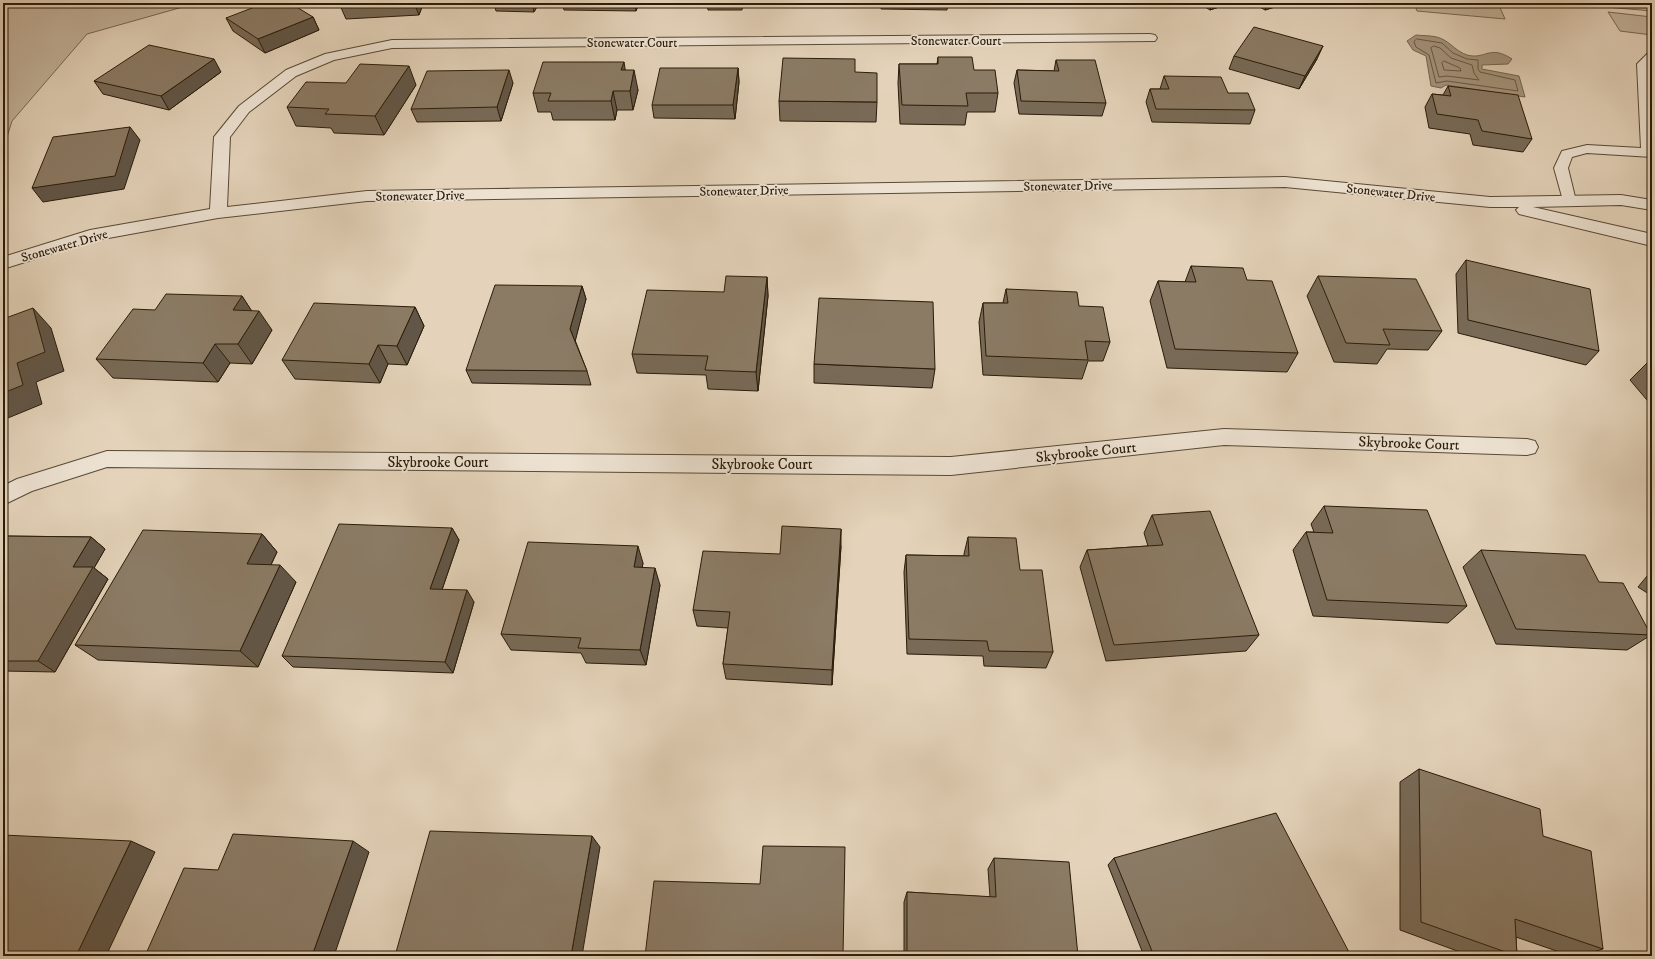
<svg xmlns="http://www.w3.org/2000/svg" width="1655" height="959" viewBox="0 0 1655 959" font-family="'IM FELL DW Pica',serif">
<rect width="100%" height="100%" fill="#e4d3ba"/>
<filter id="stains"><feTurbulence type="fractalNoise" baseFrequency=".005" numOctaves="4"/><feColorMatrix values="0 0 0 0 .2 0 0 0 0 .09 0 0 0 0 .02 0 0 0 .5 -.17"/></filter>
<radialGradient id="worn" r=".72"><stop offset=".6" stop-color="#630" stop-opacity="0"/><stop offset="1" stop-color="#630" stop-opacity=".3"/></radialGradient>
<!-- green -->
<path fill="#c4b49c" stroke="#776852" d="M3 3H197L87 34 12 121 3 150Z
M1414 3H1498L1505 19 1417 11Z
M1604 3H1652V11L1606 7Z
M1608 12 1652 17V35L1620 31Z"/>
<!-- water -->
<path fill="#a5957e" stroke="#74654f" d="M1416 35C1425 36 1436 35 1444 40 1453 45 1456 51 1467 55 1486 60 1489 44 1512 59L1508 64 1482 65V69L1519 76 1525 97 1446 85 1441 88 1431 86 1426 56 1413 50 1407 41Z"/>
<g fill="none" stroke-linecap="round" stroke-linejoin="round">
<!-- shore -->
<path stroke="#685844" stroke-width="1" d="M1417 39 1442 43 1453 53 1467 59 1478 60V69L1480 72 1515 80 1518 91 1447 81 1436 83 1429 55 1416 47 1414 42Z
M1434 46 1440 48 1451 58 1472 65 1474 73 1479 80 1447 76 1439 77 1431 48Z
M1444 61 1460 68 1461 71 1444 70 1442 63Z"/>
<!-- lane casing -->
<g stroke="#584a35" stroke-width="2">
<path id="lane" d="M1652 51V62L1649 65 1652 113V157L1587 153 1572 157 1568 168 1576 201 1574 204H1564L1554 168 1562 151 1587 145 1641 148 1637 64 1648 53Z"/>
</g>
<!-- street casing -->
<g stroke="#584a35" stroke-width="2">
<path id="street" d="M1150 34 1155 35 1157 38 1155 41 392 48 334 60 296 76 249 112 230 137 227 207 367 191 1285 177 1490 197 1621 195 1652 200V210L1621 205 1533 207 1652 234V246L1519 214 1516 210 1519 207H1490L1285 187 367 201 218 218 92 241 3 269V257L90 230 210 209 214 137 239 106 286 70 325 54 392 40Z
M1224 429 1527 439 1535 441 1538 447 1535 453 1527 455 1224 445 951 475 107 467 32 491 3 505V486L17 479 107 451 951 457Z"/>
</g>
<!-- lane -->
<use href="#lane" fill="#ede2d2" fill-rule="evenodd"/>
<!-- street -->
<use href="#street" fill="#ede2d2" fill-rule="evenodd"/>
</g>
<!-- wall -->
<path fill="#786a57" stroke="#2a1c09" d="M339 3H438L423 4 419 15 346 19Z
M462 3H539L534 12 496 11 494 4H462Z
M562 3H639L636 11 564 10Z
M707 3H743L742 10H708Z
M776 3H841V7L776 6Z
M881 3H948L947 10 881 9Z
M985 3H1051L1050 7 985 6Z
M1199 3H1231L1210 10Z
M1253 3H1288L1265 10Z
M313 17 319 30 265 53 233 31 226 18Z
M1234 56 1317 59 1299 89 1229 69Z
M938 57 974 70 998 93 995 112H967L965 125 900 124 898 83 899 64H937Z
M1056 60 1106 103 1102 116 1019 114 1014 83 1017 70 1054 71Z
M738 68 739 82 735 119 654 118 652 105Z
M625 70 638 90 633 110H617L615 120H553L551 112H538L533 93Z
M221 72 169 110 103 94 94 81Z
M1164 76 1228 93 1255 110 1250 124 1152 122 1146 102 1150 89H1160Z
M346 83 416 85 384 135 334 133 331 128 296 126 287 107Z
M513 83 501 121 417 122 411 109Z
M1448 86 1532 139 1523 152 1473 145 1470 134 1429 128 1425 107 1432 94 1443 95Z
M779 101 877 102 876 122 780 121Z
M1466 260 1599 351 1586 365 1458 333 1456 274Z
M1191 266 1247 280 1298 353 1287 372 1167 368 1150 301 1158 281 1185 282Z
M1318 276 1442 331 1428 350 1387 349 1377 364 1334 362 1307 296Z
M767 277 768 296 758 391 708 389 706 375 637 373 632 354 724 292Z
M582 286 586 299 575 340 587 371 591 385 472 383 466 370Z
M1006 289 1079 306 1110 342 1103 361H1088L1082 379 983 375 979 322 983 303H1003Z
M242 296 251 310 272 330 252 364 230 363 218 382 113 378 96 359 155 310Z
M415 307 424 326 407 365 388 364 380 383 295 379 282 360Z
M1649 361H1652V406L1630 380Z
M814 364 935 369 932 388 814 383Z
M1324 506 1467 606 1448 623 1313 616 1293 550 1306 532H1314L1311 524Z
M1152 515 1259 635 1246 651 1106 661 1080 567 1087 550 1148 546 1144 533Z
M452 528 459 540 442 590 474 602 453 673 293 667 282 656Z
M262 534 277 552 271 565 296 582 258 667 98 660 75 645Z
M3 536 91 537 105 549 94 568 108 579 55 672 3 671Z
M968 537 1020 570 1053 652 1046 668 984 666 983 656 907 654 904 572 906 555 964 556V554Z
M841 546 832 685 726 679 723 664 728 628 697 626 693 610 780 554Z
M1481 550 1651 635 1627 650 1496 644 1463 567Z
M643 563 642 568 660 585 646 665 586 663 581 653 511 650 501 634Z
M1652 570V596L1638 587Z
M1419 769 1543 836 1603 949 1579 956H1571L1516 937 1517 956H1471L1400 930V782Z
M994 858 1078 956H904V902L907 892 990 897 988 869Z
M1114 858 1351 956H1144L1108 865Z"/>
<!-- shaded-wall -->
<path fill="#615647" stroke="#2a1c09" d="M414 3H422L423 4 419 15Z
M532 3H539L534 12Z
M635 3H639L636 11Z
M1212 3H1231L1210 10Z
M1268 3H1288L1265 10Z
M313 17 319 30 265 53 258 39Z
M1323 46 1317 59 1299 89 1305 76Z
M214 59 221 72 169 110 161 96Z
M624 62 627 81 621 70Z
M409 66 416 85 384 135 375 116Z
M738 68 739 82 735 119 733 105Z
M509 70 513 83 501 121 497 107Z
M634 70 638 90 633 110 630 91Z
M613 91 617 110 615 120 611 101Z
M130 127 140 140 124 189 43 202 32 188Z
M767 277 768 296 758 391 756 372Z
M582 286 586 299 575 342 570 329Z
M242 296 255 316 233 310Z
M415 307 424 326 407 365 397 346Z
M33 308 51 328 64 371 36 382 42 404 3 420V393Z
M259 311 272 330 252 364 238 344Z
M215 344 230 363 218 382 203 363Z
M378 345 388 364 380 383 369 364Z
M452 528 459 540 438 601 430 589Z
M841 529V546L832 685V670Z
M262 534 277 552 263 581 247 564Z
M91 537 105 549 94 568 108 579 55 672 38 661 73 567Z
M638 546 643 563 639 584 634 567Z
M280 565 296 582 258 667 240 651Z
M655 568 660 585 646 665 640 650Z
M467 590 474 602 453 673 445 662Z
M592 836 600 847 582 956H571Z
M131 841 155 852 106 956H76Z
M353 841 369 852 334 956H312Z"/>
<!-- building -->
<path fill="#8b7b65" stroke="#2a1c09" d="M265 3H290L313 17 258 39 226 18Z
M1254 27 1323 46 1305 76 1234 56Z
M149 45 214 59 161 96 94 81Z
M938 57H972L974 70H995L998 93H966L968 106 902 105 899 64H938Z
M783 58 855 59V72L877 73V102L779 101Z
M1056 60H1095L1106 103 1021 101 1017 70 1059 71Z
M543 62H624L621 70H634L630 91H613L611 101H548L551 93H533Z
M360 64 409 66 375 116 325 114 329 109 287 107 306 82 346 83Z
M660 68H738L733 105H652Z
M509 70 497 107 411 109 427 71Z
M1164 76 1221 77 1228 93H1248L1255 110 1156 109 1150 89H1169Z
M1448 86 1518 95 1532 139 1482 131 1478 120 1437 114 1432 94 1451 96Z
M130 127 115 176 32 188 53 137Z
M1466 260 1590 289 1599 351 1468 320Z
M1191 266 1243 268 1247 280 1272 281 1298 353 1175 349 1158 281 1196 282Z
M726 276 767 277 756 372 705 370 708 356 632 354 647 290 724 292Z
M1318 276 1416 279 1442 331 1383 329 1390 345 1346 343Z
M495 285 582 286 570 329 587 371 466 370Z
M1006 289 1077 292 1079 306 1103 307 1110 342 1085 341 1088 360 986 356 983 303H1008Z
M166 294 242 296 233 310 259 311 238 344H215L203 363 96 359 133 309 155 310Z
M819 298 933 302 935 369 814 364Z
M314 303 415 307 397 346 378 345 369 364 282 360Z
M33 308 45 352 17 363 23 385 3 393V319Z
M1324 506 1427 510 1467 606 1327 600 1306 532 1333 533Z
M1210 511 1259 635 1114 645 1087 550 1163 545 1152 515Z
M339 524 452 528 430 589 467 590 445 662 282 656Z
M782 526 841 529 832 670 723 664 730 612 693 610 703 551 780 554Z
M143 530 262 534 247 564 280 565 240 651 75 645Z
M3 536 91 537 73 567H93L38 661H3Z
M968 537 1016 538 1020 570H1042L1053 652 989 651 987 641 909 639 906 555 969 556Z
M528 542 638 546 634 567 655 568 640 650 578 648 581 638 501 634Z
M1481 550 1585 555 1599 582 1623 583 1651 635 1516 629Z
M1419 769 1540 809 1543 836 1591 851 1603 949 1515 919 1517 956 1421 922Z
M1276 813 1351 956H1154L1114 858Z
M430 831 592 836 571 956H395Z
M233 834 353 841 312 956H145L184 868 218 870Z
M3 835 131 841 76 956H3Z
M763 846 845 847 843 956H645L654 881 760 884Z
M994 858 1069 862 1078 956H907V892L996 897Z"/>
<g text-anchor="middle" stroke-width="3.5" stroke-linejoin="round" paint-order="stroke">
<!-- far-street labels -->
<g font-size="13" fill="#2a1c09" stroke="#ede2d2">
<text x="956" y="45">Stonewater Court</text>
<text x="632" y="47">Stonewater Court</text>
<text transform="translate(1068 185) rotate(-1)" y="5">Stonewater Drive</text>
<text transform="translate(744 190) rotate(-1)" y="5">Stonewater Drive</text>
<text transform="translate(1391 192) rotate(6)" y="5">Stonewater Drive</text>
<text transform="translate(420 195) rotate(-1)" y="5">Stonewater Drive</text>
<text transform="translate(64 245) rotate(-16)" y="5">Stonewater Drive</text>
</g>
<!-- street labels -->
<g font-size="15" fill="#2a1c09" stroke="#ede2d2">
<text transform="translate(1409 443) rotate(2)" y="5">Skybrooke Court</text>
<text transform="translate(1086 452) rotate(-6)" y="5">Skybrooke Court</text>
<text x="438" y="467">Skybrooke Court</text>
<text x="762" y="469">Skybrooke Court</text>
</g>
</g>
<!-- margin -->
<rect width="1655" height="959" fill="none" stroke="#e4d3ba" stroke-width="16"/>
<rect x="4" y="4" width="1647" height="951" fill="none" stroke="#2a1c09" stroke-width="2"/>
<rect x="8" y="8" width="1639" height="943" fill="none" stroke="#2a1c09"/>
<rect width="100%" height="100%" filter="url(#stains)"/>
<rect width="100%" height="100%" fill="url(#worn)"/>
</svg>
